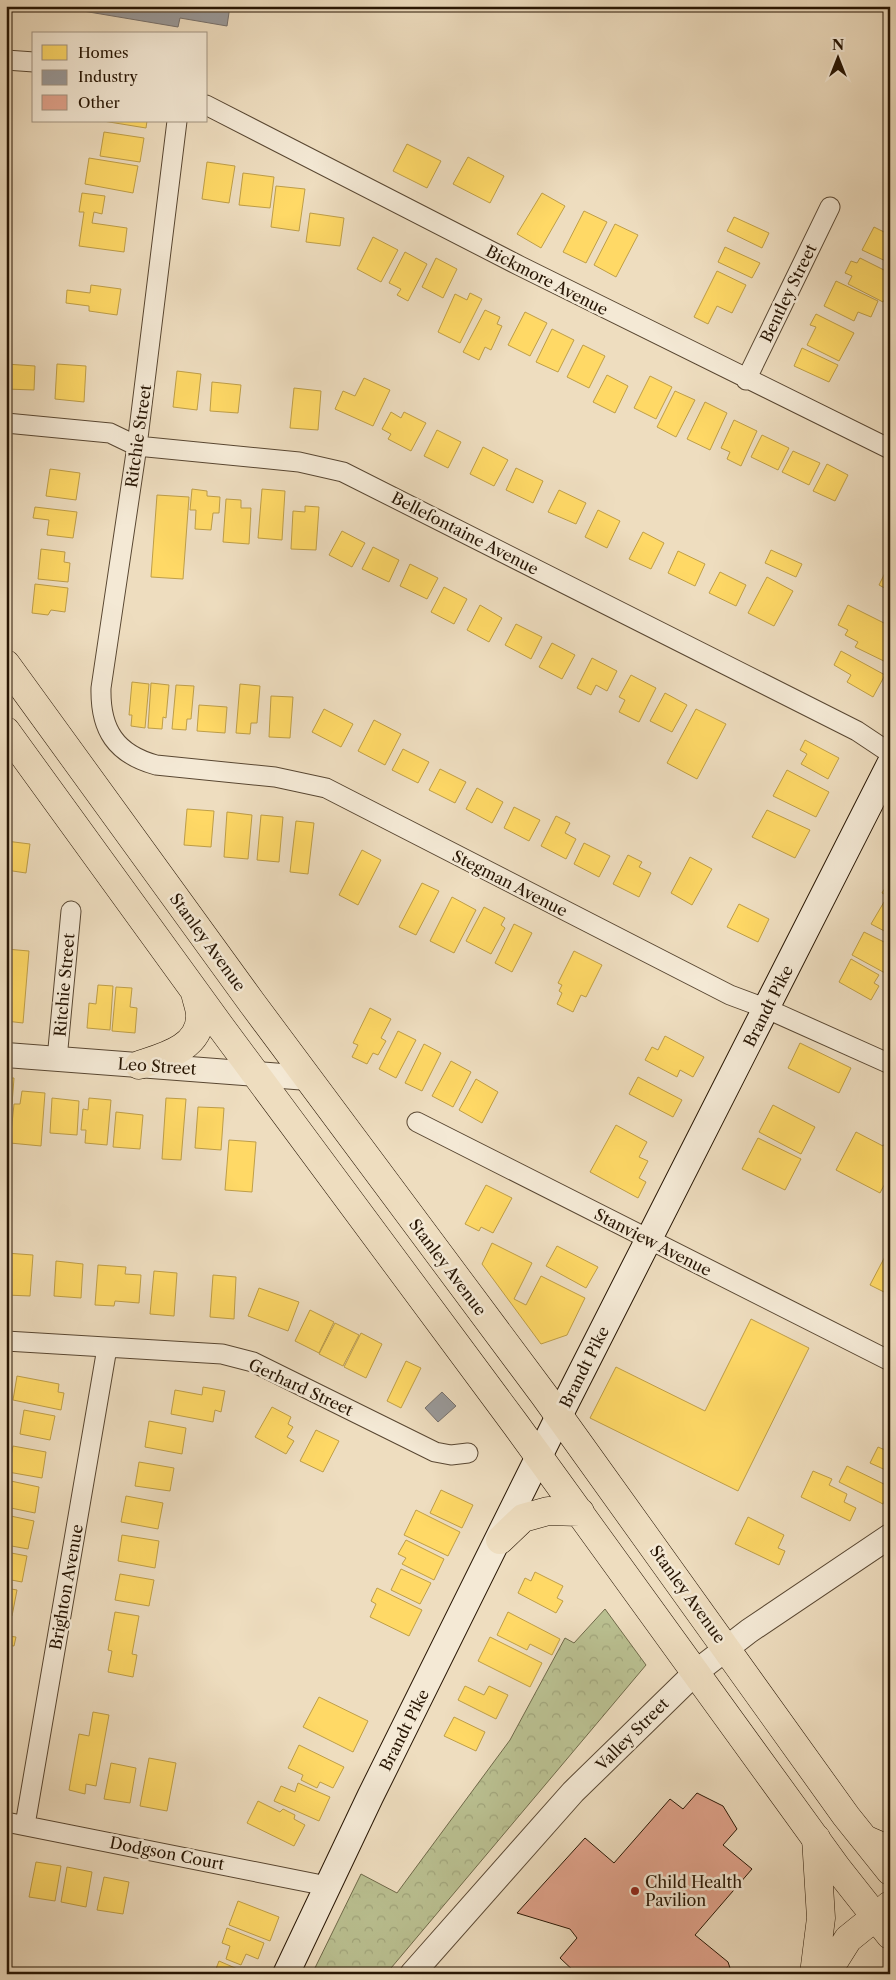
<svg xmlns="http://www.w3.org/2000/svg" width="896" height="1980" viewBox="0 0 896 1980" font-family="'Libre Caslon Text',serif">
<defs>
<pattern id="park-crowns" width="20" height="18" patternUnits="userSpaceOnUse" patternTransform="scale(1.25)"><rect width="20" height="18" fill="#bac091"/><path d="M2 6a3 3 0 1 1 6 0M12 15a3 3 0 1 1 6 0" fill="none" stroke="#a0a47b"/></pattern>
</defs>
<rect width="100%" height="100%" fill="#eeddbf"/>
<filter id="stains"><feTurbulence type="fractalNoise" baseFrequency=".004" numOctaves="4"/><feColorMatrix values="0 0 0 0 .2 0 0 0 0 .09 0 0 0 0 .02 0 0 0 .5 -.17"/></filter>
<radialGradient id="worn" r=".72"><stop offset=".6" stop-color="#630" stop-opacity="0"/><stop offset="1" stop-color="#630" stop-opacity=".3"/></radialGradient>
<!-- park -->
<path fill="url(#park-crowns)" stroke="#706a4a" d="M605 1609 646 1665 386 1974H312L361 1874 397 1893 510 1740 565 1638 574 1643Z"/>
<!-- homes -->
<path fill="#ffd966" stroke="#be9e48" d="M103 121H147L146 128Z
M104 132 144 138 140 162 100 156Z
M407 144 441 161 427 188 393 171Z
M468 157 504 176 490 203 453 184Z
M89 158 138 166 133 193 85 184Z
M207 162 235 166 229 203 202 199Z
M243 173 274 177 270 208 239 205Z
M276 186 305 189 299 231 271 227Z
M82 193 105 196 102 214 94 212 92 223 127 228 124 252 79 246 84 212H79Z
M542 193 565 206 541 248 517 234Z
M584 211 607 222 586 263 563 252Z
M310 213 344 218 340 246 306 242Z
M734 217 769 233 762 248 727 231Z
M615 224 638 235 616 277 594 265Z
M874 227 890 235V263L862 250Z
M373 237 398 250 381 282 357 269Z
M725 247 760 263 752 278 718 262Z
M405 252 427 264 408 301 397 295 401 289 389 283Z
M436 258 457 269 443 298 422 287Z
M860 258 890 273V288L883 302 848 284 852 276 845 273 851 261 857 263Z
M717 271 746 285 732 313 717 306 708 324 694 317Z
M836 281 878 301 871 317 858 312 854 321 824 306Z
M91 285 121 289 117 315 89 311V306L66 303 67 290 90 293Z
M470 293 482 299 460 343 438 332 455 294 467 300Z
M485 310 500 317 497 324 502 326 491 350 485 347 479 360 463 352Z
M525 312 547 323 530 356 508 345Z
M816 314 854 333 839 361 807 345 816 327 810 325Z
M552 329 574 340 558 372 536 362Z
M583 345 605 356 589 388 567 377Z
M802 348 838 365 829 382 794 366Z
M6 364 35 366 34 390 6 389Z
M57 364 86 366 84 402 55 399Z
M177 371 201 374 197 410 173 407Z
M607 375 628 386 615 413 593 402Z
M650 376 672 387 656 419 634 408Z
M364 378 390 390 373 426 335 409 343 391 355 396Z
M212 382 241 385 238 413 210 411Z
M294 388 321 391 318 430 290 428Z
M675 391 695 400 676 437 657 427Z
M705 402 727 413 710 450 687 439Z
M391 412 401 418 404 412 426 423 411 451 388 439 391 434 382 429Z
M734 420 757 431 741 466 727 459 730 452 721 448Z
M437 430 461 442 448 468 424 456Z
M762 435 789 448 778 470 751 457Z
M483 447 508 460 494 486 470 474Z
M793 451 820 463 809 485 782 472Z
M827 464 848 475 835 501 813 491Z
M516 468 543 481 533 503 506 490Z
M50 469 80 473 76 500 46 496Z
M192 489 207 491V496L220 497 219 513H213L211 530 195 529 196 510H190Z
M262 489 285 491 282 540 258 538Z
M559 490 586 503 576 524 548 512Z
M157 495 189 497 183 579 151 577Z
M226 499 241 500V508H251L249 544 223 542Z
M305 506 319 507 316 550 291 549 293 511 305 512Z
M35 507 77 512 73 538 47 535 49 520 33 518Z
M598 510 620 521 607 548 585 537Z
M342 531 365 543 352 567 329 555Z
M643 532 664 543 651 569 629 559Z
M373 547 399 560 389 582 362 569Z
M41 549 65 552 64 562 70 563 68 582 38 579Z
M771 550 802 564 796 577 765 563Z
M678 551 705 564 695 586 668 573Z
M890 563V591L879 585Z
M410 564 438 578 427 599 400 586Z
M720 572 746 585 736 606 709 593Z
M767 577 793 591 774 626 748 613Z
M35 584 68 588 65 612 51 610 48 615 32 613Z
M444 587 467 599 454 624 431 612Z
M480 605 502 618 489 642 467 630Z
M848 605 890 626V664L855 647 858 642 845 635 848 630 838 625Z
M516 624 542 637 531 659 505 645Z
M552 643 575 655 562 679 539 667Z
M841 651 885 675 873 697 847 682 851 675 834 665Z
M592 658 617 671 607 691 596 685 591 695 577 688Z
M631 675 656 688 639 722 619 712 625 700 619 697Z
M132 682 149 684 145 728 131 726 132 715H129Z
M151 683 169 685 166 718 163 717 162 729 148 728Z
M240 684 260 686 257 723H251L250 734 236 733Z
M176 685 194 686 191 719H187L186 730 172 729Z
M665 693 687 705 672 732 650 721Z
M271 696 293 697 290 738 269 737Z
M199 705 227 707 225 733 197 731Z
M324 709 353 724 341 747 312 732Z
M696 709 726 724 697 779 667 763Z
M374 720 401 734 385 765 358 751Z
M805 740 839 758 828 779 801 764 807 754 800 750Z
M403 749 429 762 418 783 392 770Z
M440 769 466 782 455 803 429 790Z
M787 770 829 792 816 817 773 796Z
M477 788 503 802 492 823 466 809Z
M514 807 540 820 529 841 504 828Z
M187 809 214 811 211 847 184 845Z
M767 810 810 830 795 858 752 837Z
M227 812 252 815 248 859 224 857Z
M261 815 283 817 279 862 257 860Z
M556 816 570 823 565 833 576 839 566 859 541 846Z
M296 821 314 823 308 874 290 872Z
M6 841 30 844 26 873 6 870Z
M584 843 610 856 599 877 574 864Z
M362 850 381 860 358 905 339 895Z
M628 855 642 862 639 867 651 873 639 897 613 884Z
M690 857 712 869 692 905 671 893Z
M890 879V897L882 893Z
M422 883 439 891 416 935 399 927Z
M452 897 476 910 454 953 430 941Z
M884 902 890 905V934L871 924Z
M739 904 769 919 758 942 727 927Z
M484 907 505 918 501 925 505 928 491 954 466 941Z
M514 924 532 933 512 972 495 963Z
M864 932 890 945 888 955 890 963 885 973 852 955Z
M6 949 29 951 23 1023 6 1021Z
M574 951 602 965 586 997 581 995 573 1012 557 1004 562 993 559 991 562 985 558 983Z
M851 959 879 975 874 983 879 986 871 1000 839 982Z
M98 985 113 986 110 1030 87 1028 89 1003 96 1004Z
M116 987 132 988 130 1007 137 1008 135 1033 112 1031Z
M370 1008 391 1019 381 1038 386 1041 378 1055 373 1053 367 1064 352 1057 358 1045 353 1043Z
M398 1031 416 1040 396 1078 379 1069Z
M665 1036 704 1057 693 1077 680 1070 677 1077 645 1060 652 1047 658 1050Z
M800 1043 851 1068 839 1093 788 1068Z
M424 1044 441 1053 422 1091 405 1083Z
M451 1061 471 1072 453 1107 432 1096Z
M638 1077 682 1100 673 1117 629 1094Z
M6 1078H14L12 1104 6 1103Z
M476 1079 498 1092 482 1123 459 1110Z
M22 1091 45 1093 41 1146 10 1143 14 1104H20Z
M52 1098 79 1101 77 1135 50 1133Z
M89 1098 111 1100 107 1145 85 1143 86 1130H81L83 1109 88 1110Z
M166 1098 186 1099 181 1160 162 1159Z
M773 1105 815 1127 801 1154 759 1132Z
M198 1107 224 1108 221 1150 195 1148Z
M116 1112 143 1115 140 1149 113 1147Z
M616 1125 647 1142 639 1157 648 1161 639 1178 646 1182 638 1198 590 1172Z
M856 1132 883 1146 887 1140 890 1141V1174L880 1193 836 1170Z
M758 1138 801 1159 785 1190 742 1169Z
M229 1140 256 1142 252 1192 225 1190Z
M486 1185 512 1198 493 1233 481 1227 479 1231 465 1224Z
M492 1243 532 1263 514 1299 526 1305 541 1276 585 1298 567 1335 541 1344 482 1264Z
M557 1246 598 1267 586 1288 546 1266Z
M890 1247V1295L870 1285Z
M6 1253 33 1255 30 1296 6 1295Z
M56 1261 83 1264 81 1298 54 1296Z
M98 1265 126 1267 125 1274 141 1275 139 1303 115 1301 114 1306 95 1305Z
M154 1271 177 1273 174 1316 150 1314Z
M213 1275 236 1277 234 1319 210 1317Z
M259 1288 299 1302 288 1331 248 1316Z
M310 1310 334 1322 319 1353 295 1341Z
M751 1319 809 1348 738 1491 590 1418 616 1367 705 1411Z
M335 1323 359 1335 343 1366 319 1354Z
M361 1333 382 1344 366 1378 344 1367Z
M406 1361 421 1368 401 1408 387 1401Z
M17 1376 59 1384 58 1392 64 1393 61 1410 13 1400Z
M203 1387 225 1391 221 1412 215 1410 213 1422 171 1414 175 1390 202 1395Z
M272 1407 291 1417 288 1424 293 1427 287 1437 294 1441 286 1454 255 1437Z
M24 1410 55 1416 50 1440 20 1434Z
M149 1421 186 1428 182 1454 145 1447Z
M316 1430 339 1441 323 1472 300 1461Z
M13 1446 46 1452 42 1478 8 1472Z
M878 1447 890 1452V1472L870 1463Z
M139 1462 174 1468 170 1491 135 1486Z
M847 1466 890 1487 883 1504 839 1482Z
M813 1471 832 1479 829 1485 847 1494 844 1502 856 1508 850 1521 801 1497Z
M6 1480 39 1487 35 1513 6 1507Z
M441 1490 473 1505 462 1528 430 1513Z
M126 1496 163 1503 158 1529 121 1522Z
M416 1510 460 1532 448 1556 404 1535Z
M6 1515 34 1521 28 1549 6 1545Z
M748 1517 784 1535 778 1548 785 1551 779 1565 735 1544Z
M122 1535 159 1541 155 1568 118 1561Z
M406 1540 444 1559 434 1580 402 1564 406 1558 398 1554Z
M6 1552 27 1556 22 1582 6 1579Z
M401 1569 431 1583 420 1604 391 1590Z
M535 1572 563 1586 557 1598 563 1601 556 1613 518 1593 525 1578 531 1581Z
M120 1574 154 1580 149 1606 115 1600Z
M6 1588 17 1590 12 1616 6 1615Z
M377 1588 422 1610 409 1636 370 1617 376 1604 371 1601Z
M115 1612 139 1616 132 1654 137 1655 133 1677 108 1672 112 1651 108 1650Z
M508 1612 560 1639 552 1655 530 1644 527 1650 497 1635Z
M6 1624 10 1625 8 1636 16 1637 14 1646 6 1645Z
M490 1637 542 1663 530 1687 478 1661Z
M465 1686 484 1695 489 1686 508 1695 496 1719 458 1700Z
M319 1697 368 1721 353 1752 303 1727Z
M93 1712 109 1715 96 1786 86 1784 85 1794 69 1790 79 1734 89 1736Z
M454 1717 485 1732 476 1751 444 1736Z
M299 1745 344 1767 333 1788 320 1782 317 1788 301 1780 303 1775 288 1768Z
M149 1758 176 1763 167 1811 140 1806Z
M111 1763 136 1768 130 1803 104 1799Z
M298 1783 330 1797 319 1821 274 1801 281 1786 295 1792Z
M258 1801 280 1812 283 1809 295 1815 294 1819 305 1825 294 1846 247 1823Z
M36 1862 61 1866 55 1901 29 1897Z
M67 1867 92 1872 86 1907 61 1902Z
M104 1877 129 1882 123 1914 97 1910Z
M238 1901 279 1917 270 1941 229 1925Z
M227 1928 264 1943 258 1959 246 1954 241 1965 226 1959 230 1946 222 1943Z
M219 1961 249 1974H214Z"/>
<!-- industry -->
<path fill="#999" stroke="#77716c" d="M78 6H230L227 26 180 18 178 27 77 10Z
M442 1392 456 1406 438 1422 425 1408Z"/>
<!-- building -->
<path fill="#e1a38c" stroke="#271503" d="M697 1793 723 1806 737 1829 723 1845 752 1869 695 1935 728 1962 732 1974H577L560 1958 577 1938 570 1929 517 1913 585 1838 614 1863 670 1799 683 1809Z"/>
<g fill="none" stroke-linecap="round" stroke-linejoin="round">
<!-- minor casing -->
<g stroke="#594732" stroke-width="21">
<path id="minor" d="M6 60 34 62
M206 105 520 266 890 449
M177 121 137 446 101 688C100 730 116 754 156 765L275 777 326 788 730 995 765 1008 890 1064
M746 380 830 207
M6 423 110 433 137 446 299 462 343 472 857 731 890 753
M57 1059 71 911
M417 1122 890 1361
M6 1341 222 1354 253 1362 435 1452 451 1455 468 1453
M6 1822 327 1886
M25 1825 107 1348"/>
</g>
<!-- tertiary casing -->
<g stroke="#594732" stroke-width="26">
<path id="tertiary" d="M6 1055 308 1078
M412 1974 573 1792 696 1672 749 1631 890 1536"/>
</g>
<!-- secondary casing -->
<g stroke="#271503" stroke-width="28">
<path id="secondary" d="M286 1974 370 1797 559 1416 890 764"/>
</g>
<!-- primary casing -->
<g stroke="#271503" stroke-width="29">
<path id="primary" d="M6 664 252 1003 544 1395 846 1816 890 1871
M6 731 220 1026 516 1425 837 1868 890 1935
M139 1065C163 1057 201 1048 200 1015 200 1008 196 999 195 992
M500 1540 523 1518 548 1511 580 1512"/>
</g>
<!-- motorway casing -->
<g stroke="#271503" stroke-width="29">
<path id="motorway" d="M867 1840 890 1850
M814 1974 821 1918 816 1838
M826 1974 848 1939 890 1905"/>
</g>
<!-- minor -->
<use href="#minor" stroke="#f4e9d5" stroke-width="19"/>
<!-- tertiary -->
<use href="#tertiary" stroke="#f4e9d5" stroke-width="24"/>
<!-- secondary -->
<use href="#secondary" stroke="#f4e9d5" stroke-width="26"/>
<!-- primary -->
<use href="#primary" stroke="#eeddbf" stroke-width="28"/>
<!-- motorway -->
<use href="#motorway" stroke="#eeddbf" stroke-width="28"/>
</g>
<!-- markers -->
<circle fill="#8f2418" stroke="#f4e9d5" stroke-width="2" cx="635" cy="1891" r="5"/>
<g text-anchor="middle" stroke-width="5" stroke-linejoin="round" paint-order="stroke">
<!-- street labels -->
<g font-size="16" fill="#271503" stroke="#f4e9d5">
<text transform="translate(547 280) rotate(27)" y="6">Bickmore Avenue</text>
<text transform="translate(788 293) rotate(-64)" y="6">Bentley Street</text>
<text transform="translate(138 436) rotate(-82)" y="6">Ritchie Street</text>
<text transform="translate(465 533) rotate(27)" y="6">Bellefontaine Avenue</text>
<text transform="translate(510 883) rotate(27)" y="6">Stegman Avenue</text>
<text transform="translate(208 942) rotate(54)" y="6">Stanley Avenue</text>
<text transform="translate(64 985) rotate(-85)" y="6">Ritchie Street</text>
<text transform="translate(768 1006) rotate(-63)" y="6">Brandt Pike</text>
<text transform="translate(157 1066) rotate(4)" y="6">Leo Street</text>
<text transform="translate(653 1242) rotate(27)" y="6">Stanview Avenue</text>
<text transform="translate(448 1267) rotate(53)" y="6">Stanley Avenue</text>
<text transform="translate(584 1367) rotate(-63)" y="6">Brandt Pike</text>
<text transform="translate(301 1387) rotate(25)" y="6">Gerhard Street</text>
<text transform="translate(66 1587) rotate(-80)" y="6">Brighton Avenue</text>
<text transform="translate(688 1594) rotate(54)" y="6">Stanley Avenue</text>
<text transform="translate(404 1730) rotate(-63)" y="6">Brandt Pike</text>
<text transform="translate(632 1734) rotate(-45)" y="6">Valley Street</text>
<text transform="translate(167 1853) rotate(11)" y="6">Dodgson Court</text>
</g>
<!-- poi labels -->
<g font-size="16" fill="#271503" stroke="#f4e9d5" text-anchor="start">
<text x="645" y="1888">Child Health<tspan x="645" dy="18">Pavilion</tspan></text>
</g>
</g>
<!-- margin -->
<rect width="896" height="1980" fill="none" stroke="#eeddbf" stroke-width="25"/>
<rect x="8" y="8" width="881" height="1965" fill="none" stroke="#271503" stroke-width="2.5"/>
<rect x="12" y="12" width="871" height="1955" fill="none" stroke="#271503"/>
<!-- legend -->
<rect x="32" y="32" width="175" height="90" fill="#f4e9d5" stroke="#a29481"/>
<rect x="42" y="45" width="25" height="15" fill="#ffd966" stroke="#a29481"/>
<text x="78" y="58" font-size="15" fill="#271503">Homes</text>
<rect x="42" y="70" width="25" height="15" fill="#999999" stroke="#a29481"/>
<text x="78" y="82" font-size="15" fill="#271503">Industry</text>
<rect x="42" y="95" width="25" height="15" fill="#e1a38c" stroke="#a29481"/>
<text x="78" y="108" font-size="15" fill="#271503">Other</text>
<!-- north arrow -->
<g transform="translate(838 58)" stroke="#f4e9d5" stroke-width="4" paint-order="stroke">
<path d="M0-4L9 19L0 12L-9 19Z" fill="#271503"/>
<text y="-8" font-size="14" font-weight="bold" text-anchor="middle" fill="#271503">N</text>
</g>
<rect width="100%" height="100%" filter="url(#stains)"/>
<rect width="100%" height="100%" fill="url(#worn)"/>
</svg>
